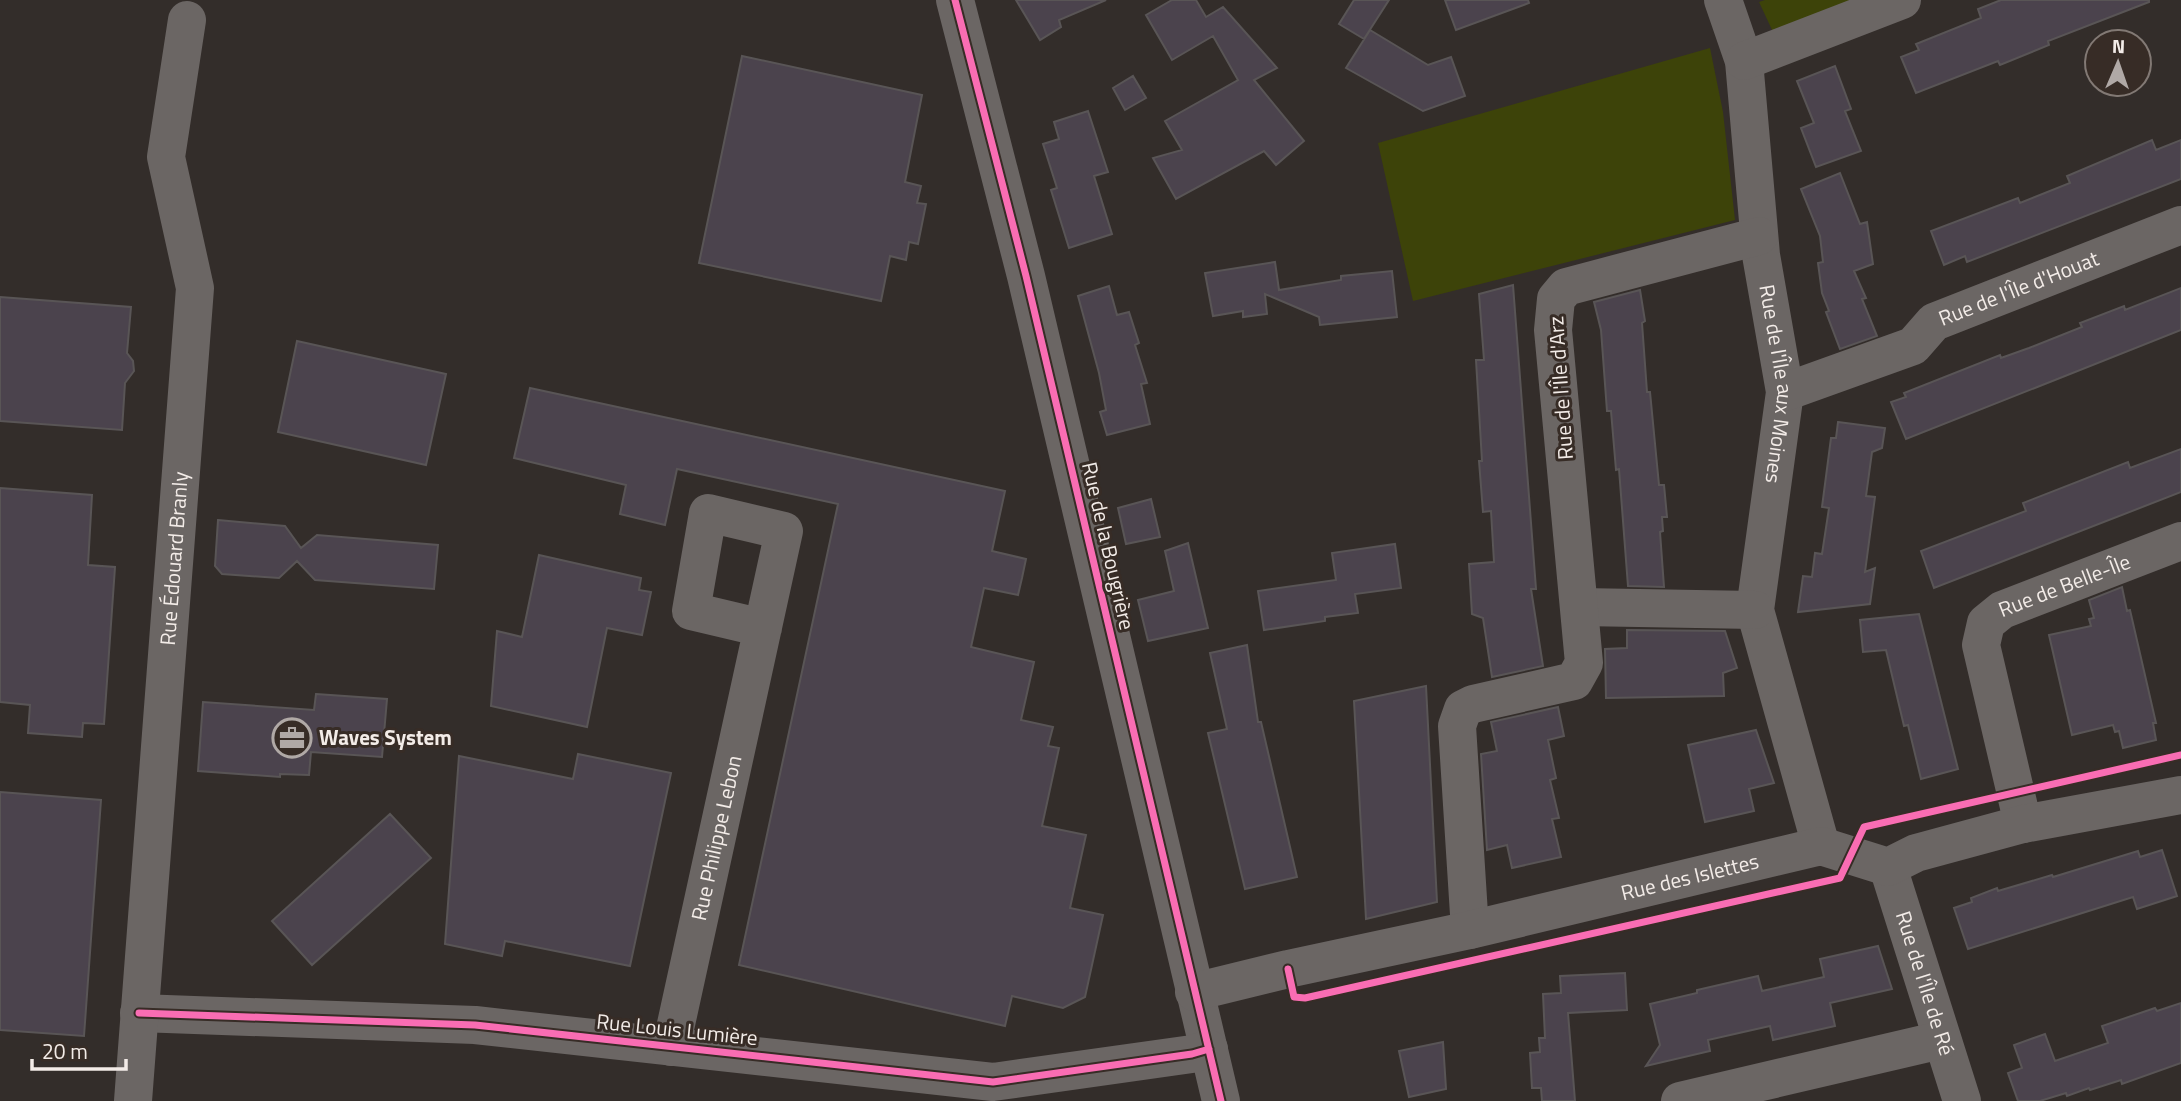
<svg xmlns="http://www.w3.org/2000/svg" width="2181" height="1101" viewBox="0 0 2181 1101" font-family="'Titillium Web',sans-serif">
<rect width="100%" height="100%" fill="#332d2a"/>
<!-- green -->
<path fill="#3d4309" d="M1765 0H1854L1773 32 1759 2Z
M1710 48 1723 112 1735 220 1413 301 1378 143Z"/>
<!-- building -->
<path fill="#4b434d" stroke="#595556" stroke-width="2" d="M1016 0H1106L1059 20 1061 27 1040 40Z
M1172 0H1196L1206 17 1223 7 1277 68 1254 80 1304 141 1276 165 1264 151 1176 199 1153 158 1182 150 1165 121 1238 80 1213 36 1172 60 1146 15Z
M1354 0H1389L1364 39 1339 24Z
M1445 0H1528L1529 3 1456 30Z
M2001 0H2149V2L2048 41 2049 45 2000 65 1998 61 1916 93 1901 57 1919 50 1916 44 1981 18 1978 9Z
M1370 30 1428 65 1451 57 1465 96 1423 111 1346 68Z
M742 56 922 95 905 182 921 186 917 203 926 204 918 244 909 242 906 260 890 256 881 301 699 263Z
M1835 66 1851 109 1845 111 1861 151 1816 167 1801 128 1814 123 1797 81Z
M1133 76 1146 98 1125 110 1113 88Z
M1088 111 1108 172 1094 176 1112 234 1069 248 1051 190 1057 188 1043 144 1059 139 1054 122Z
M2152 140 2156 150 2181 140V179L1967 262 1965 256 1944 265 1931 231 2018 198 2020 203 2070 183 2067 176Z
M1840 173 1860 224 1867 222 1873 264 1854 271 1866 298 1862 299 1877 336 1840 349 1826 312 1829 311 1822 293 1818 263 1823 262 1820 236 1801 189Z
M1275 262 1279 290 1341 280V276L1392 271 1397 317 1320 325 1319 317 1265 294 1267 314 1243 317V311L1213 316 1205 273Z
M1513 285 1536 589H1531L1543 666 1492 677 1483 618 1472 614 1469 564 1494 562 1491 511 1483 512 1479 461H1482L1476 360H1484L1479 294Z
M1109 286 1117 315 1129 312 1139 343 1135 345 1147 383 1141 384 1150 424 1107 435 1100 412 1106 410 1099 373 1078 296Z
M2181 288V330L1906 439 1891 402 1906 397 1904 393 2000 355 2001 358 2029 348 2082 327 2080 323 2124 306 2125 310Z
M1640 290 1645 321 1642 323 1647 392H1650L1659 485H1664L1667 517H1662L1663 531 1660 532 1664 587 1628 586 1619 469 1616 470 1611 411H1607L1601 330 1594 302Z
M0 297 131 307 127 353 133 361 134 371 125 383 122 430 0 421Z
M297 341 446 374 426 465 278 432Z
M530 388 1005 491 992 551 1026 559 1022 578 1018 595 984 588 971 647 1034 662 1021 720 1053 727 1048 746 1059 748 1042 826 1086 835 1070 908 1103 915 1085 997 1063 1008 1012 996 1005 1026 739 965 838 504 677 469 665 525 620 514 626 485 514 458Z
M1838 422 1885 428 1882 448 1872 452 1866 496 1875 497 1865 572 1875 568 1870 604 1798 612 1803 576 1812 577 1815 553 1822 554 1829 508 1822 507 1831 438H1836Z
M2181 449V492L1934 588 1921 551 2026 511 2023 503 2128 462 2130 468Z
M0 488 92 495 88 565 115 567 104 724 83 723 82 737 28 733 30 705 0 702Z
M1151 499 1160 537 1126 544 1118 508Z
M218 520 285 526 301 548 317 535 438 545 434 589 315 580 297 561 279 578 222 574 215 566Z
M1188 543 1208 628 1148 641 1138 600 1174 591 1165 551Z
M1395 544 1401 588 1355 594 1358 613 1325 617V621L1264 630 1258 591 1336 580 1332 553Z
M539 555 641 578 639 590 651 592 642 635 607 628 587 727 491 706 497 631 522 637Z
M2122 587 2127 611 2130 610 2156 723H2153L2156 740 2123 748 2119 731 2115 732 2113 725 2072 735 2049 635 2091 626 2089 619 2094 618 2089 600Z
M1919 614 1958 769 1921 779 1908 725 1904 726 1886 650 1863 652 1860 620Z
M1627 630 1725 631 1737 668 1723 673 1724 696 1606 698 1605 649 1627 648Z
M1247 645 1258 722H1261L1297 877 1245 889 1208 733 1227 729 1210 653Z
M1426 686 1437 902 1366 919 1354 701Z
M316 694 387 699 382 757 311 752 309 775 280 774V777L198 771 203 702 314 710Z
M1558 707 1564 736 1548 740 1556 778 1550 780 1559 818 1552 819 1561 857 1512 868 1507 845 1487 850 1481 754 1497 751 1491 722Z
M1756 730 1774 783 1749 789 1754 811 1705 822 1688 745Z
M578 754 671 773 630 966 505 941 502 956 445 944 459 756 573 779Z
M0 792 101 800 84 1036 0 1030Z
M390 814 431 858 312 965 272 921Z
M2162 850 2177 896 2137 909 2133 897 1968 949 1954 908 1972 902 1971 898 1997 888 1998 891 2052 875 2053 877 2138 851 2140 857Z
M1878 946 1892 989 1830 1003 1835 1026 1773 1040 1770 1026 1708 1040 1710 1051 1646 1066 1660 1045 1650 1004 1697 993V990L1758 976 1762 991 1824 977 1820 959Z
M1625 973 1627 1010 1568 1013 1575 1101H1542L1541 1088H1532L1530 1053 1540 1052 1539 1038H1545L1543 994 1561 993 1560 976Z
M2181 1003V1063L2122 1084 2121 1080 2090 1090 2089 1088 2067 1096 2066 1093 2040 1101H2018L2008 1073 2022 1068 2014 1045 2045 1034 2055 1061 2108 1043 2102 1026 2155 1008 2157 1011Z
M1443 1042 1446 1089 1409 1097 1399 1051Z"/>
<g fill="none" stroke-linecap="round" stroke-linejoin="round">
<!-- minor -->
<g stroke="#6b6664" stroke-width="38">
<path d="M955 0 1026 276 1221 1101"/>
<path id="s1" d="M1723 0 1744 61 1761 255 1785 392 1755 610 1821 846"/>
<path d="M1744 61 1902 0"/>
<path id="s2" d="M1785 392 1913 346 1934 322 2181 225"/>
<path d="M1580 607 1755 610"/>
<path id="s3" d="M2023 824 1981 645 1986 623 2002 610 2181 541"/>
<path id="s4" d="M1888 867 1962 1101"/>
<path d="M1470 930 1457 726 1463 709 1473 704 1574 681 1584 663 1553 330 1556 299 1566 287 1759 236"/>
<path id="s5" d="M1194 992 1288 969 1470 930 1821 846 1888 867 1916 853 2023 824 2181 795"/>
<path d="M139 1013 475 1025 993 1082 1192 1054 1209 1049"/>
<path id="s6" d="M671 1047 784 531 708 513 691 611 763 628"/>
<path id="s7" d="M133 1101 195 288 166 157 187 20"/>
<path d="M1680 1101 1941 1040"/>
</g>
<!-- cycleway casing -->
<g stroke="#372c26" stroke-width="11">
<path id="cycleway" d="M955 0 1026 276 1221 1101
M1288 969 1294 997 1305 998 1840 878 1864 827 2181 755
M139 1013 475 1025 993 1082 1192 1054 1209 1049"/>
</g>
<!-- cycleway -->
<use href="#cycleway" stroke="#f96db3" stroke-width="7"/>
</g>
<!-- icons -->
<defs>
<g id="office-ring" transform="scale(2.0125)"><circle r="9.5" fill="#372c26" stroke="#b0a9a6" stroke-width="1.5"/><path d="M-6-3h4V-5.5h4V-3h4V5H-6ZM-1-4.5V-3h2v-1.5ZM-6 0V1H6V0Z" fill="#b0a9a6"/></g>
</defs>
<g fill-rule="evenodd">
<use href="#office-ring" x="292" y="738"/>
</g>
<g text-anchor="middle" stroke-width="6" stroke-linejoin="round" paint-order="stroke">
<!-- street labels -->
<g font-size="21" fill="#f3ece8" stroke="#372c26">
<text dy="7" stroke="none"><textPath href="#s2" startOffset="259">Rue de l'Île d'Houat</textPath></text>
<text dy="7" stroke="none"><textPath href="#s1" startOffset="390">Rue de l'Île aux Moines</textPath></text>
<text transform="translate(1561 388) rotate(-94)" y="7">Rue de l'Île d'Arz</text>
<text transform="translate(1108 546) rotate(77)" y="7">Rue de la Bougrière</text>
<text dy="7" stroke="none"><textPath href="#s7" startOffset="544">Rue Édouard Branly</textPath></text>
<text dy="7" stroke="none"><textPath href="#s3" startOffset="294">Rue de Belle-Île</textPath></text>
<text dy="7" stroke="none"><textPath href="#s6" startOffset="214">Rue Philippe Lebon</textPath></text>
<text dy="7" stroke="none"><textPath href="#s5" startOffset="509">Rue des Islettes</textPath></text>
<text dy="7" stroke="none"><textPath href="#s4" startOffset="122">Rue de l'Île de Ré</textPath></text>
<text transform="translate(677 1030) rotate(6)" y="7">Rue Louis Lumière</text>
</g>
<!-- poi labels -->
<g font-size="21" font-weight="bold" fill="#f3ece8" stroke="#372c26" text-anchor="start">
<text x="319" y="745">Waves System</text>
</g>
</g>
<!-- north arrow -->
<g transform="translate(2118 63) rotate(2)"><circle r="33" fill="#372c26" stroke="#827974" stroke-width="2"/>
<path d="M0-5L12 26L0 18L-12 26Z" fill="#b0a9a6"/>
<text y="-10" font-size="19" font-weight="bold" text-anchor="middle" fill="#f3ece8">N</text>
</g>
<!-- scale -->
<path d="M32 1059v10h94v-10" fill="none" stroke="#f3ece8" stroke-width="3.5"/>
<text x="42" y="1059" font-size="21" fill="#f3ece8" stroke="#372c26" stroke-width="5" paint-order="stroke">20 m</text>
</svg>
